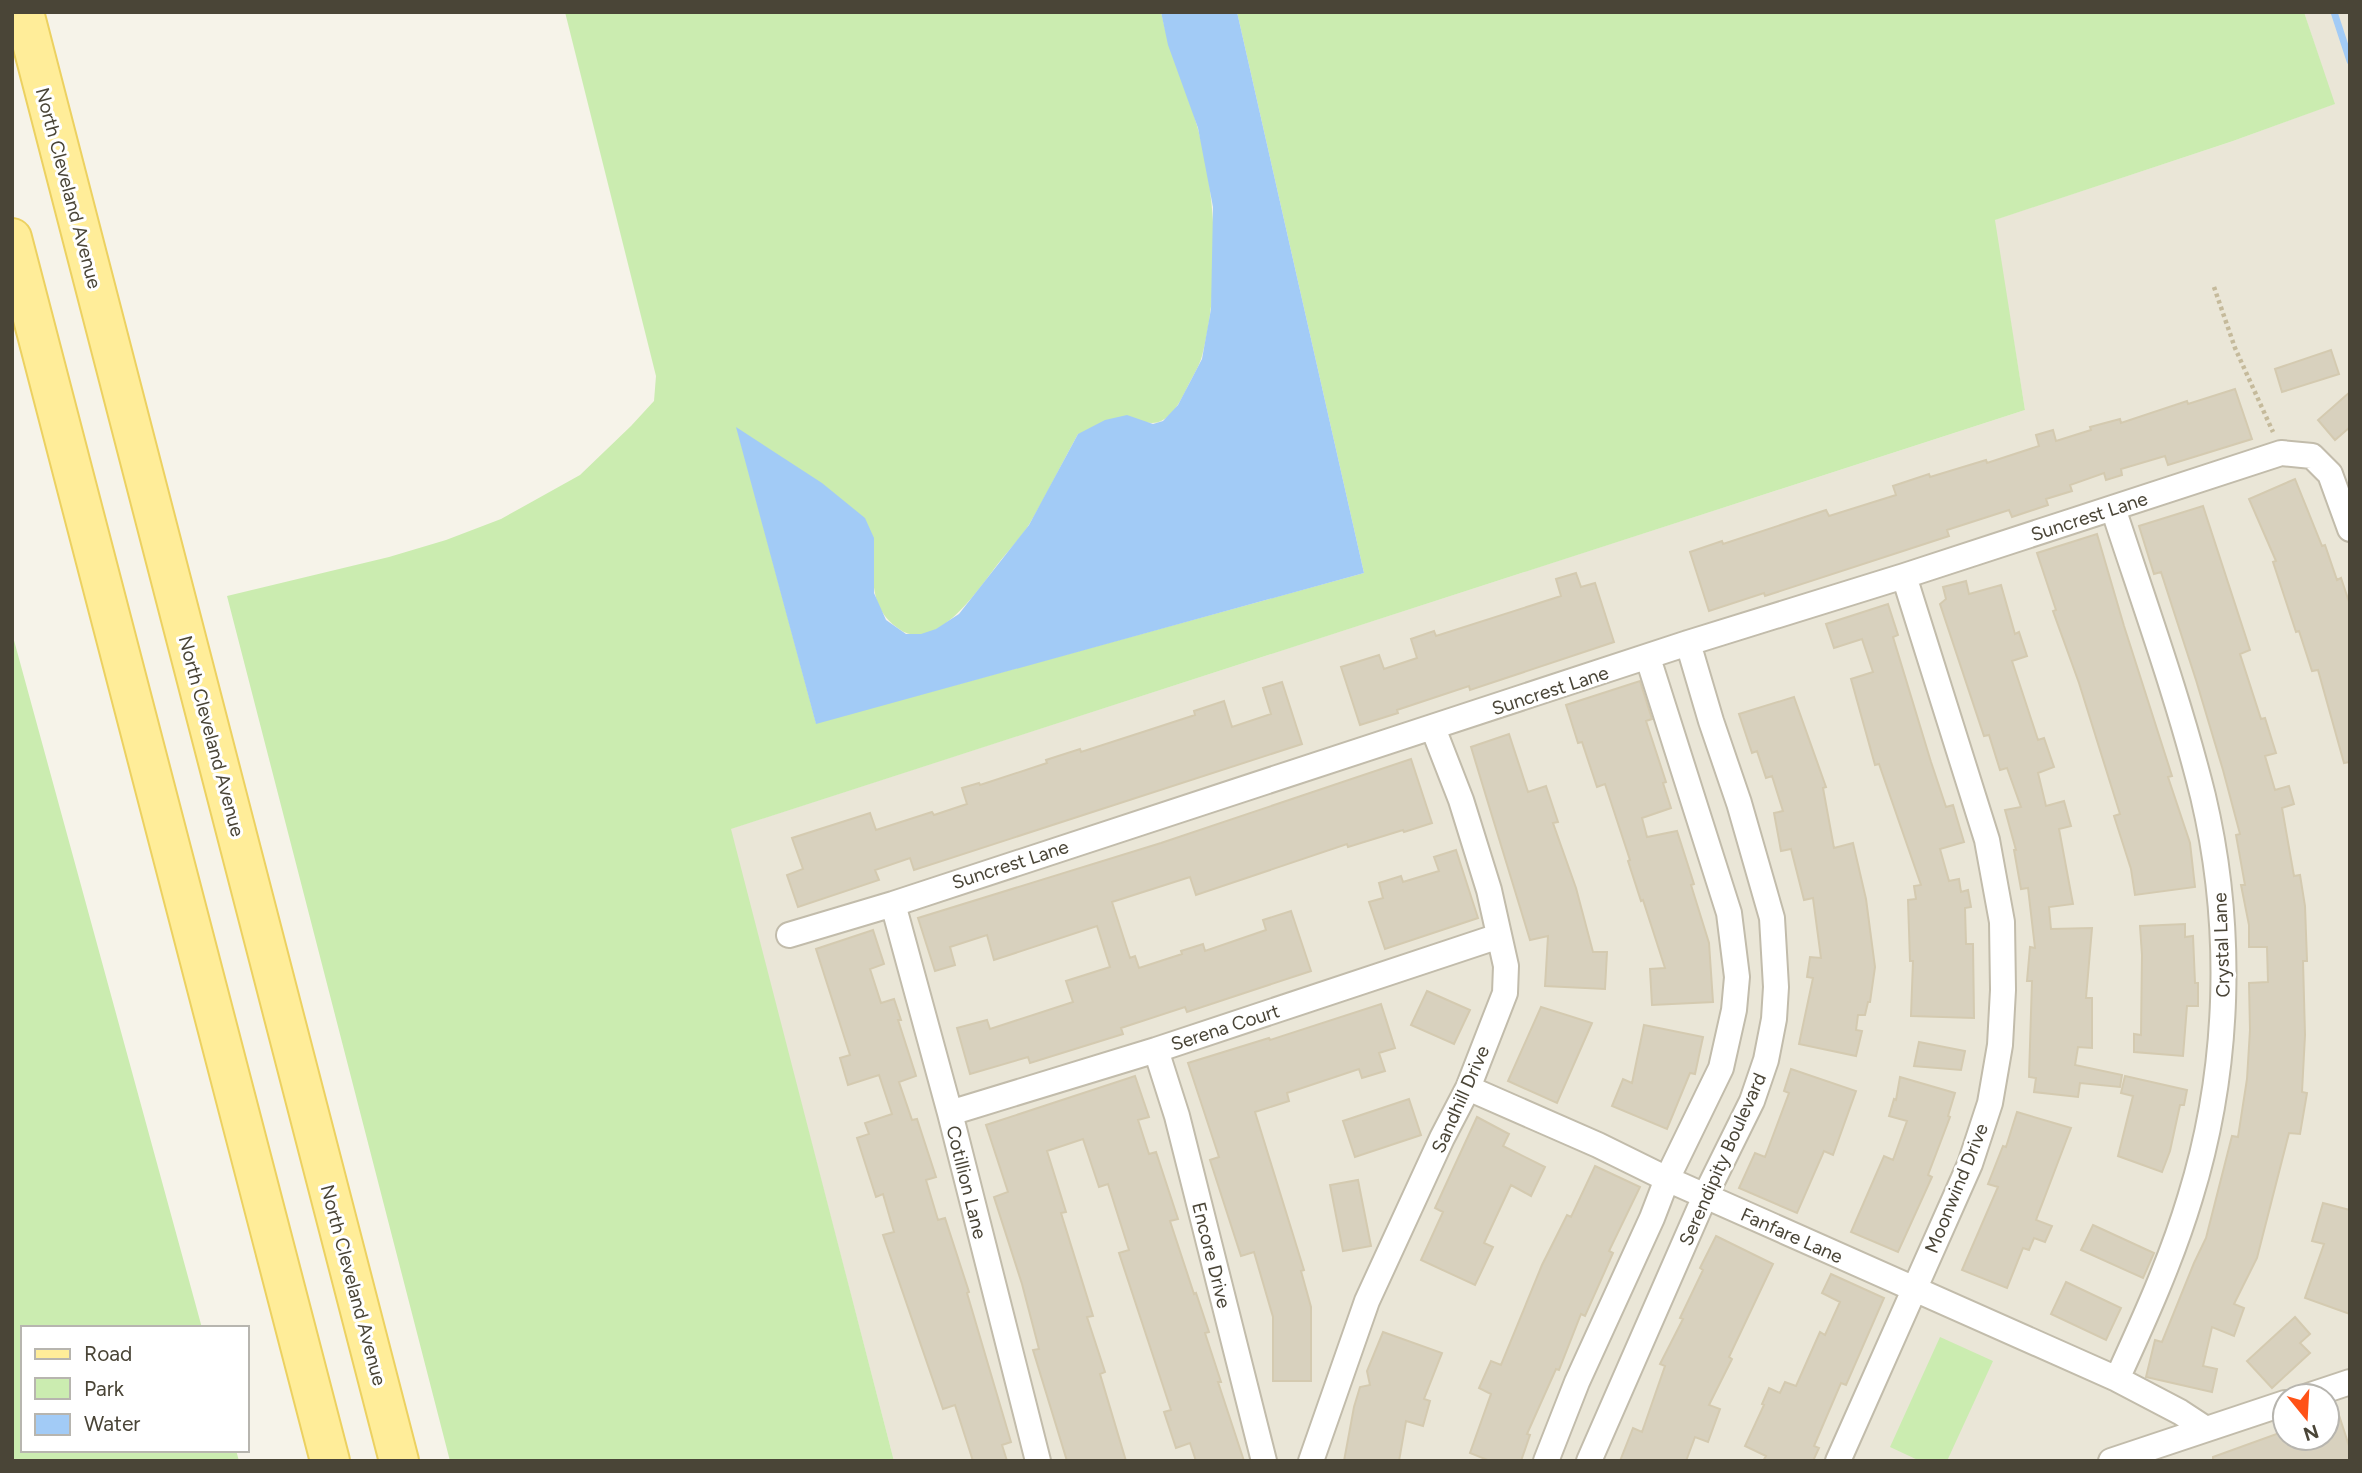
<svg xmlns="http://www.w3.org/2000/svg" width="2362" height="1473" viewBox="0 0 2362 1473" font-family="Figtree,sans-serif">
<rect width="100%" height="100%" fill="#f6f3e9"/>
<!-- residential -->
<path fill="#eae6d7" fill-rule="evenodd" d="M2304 12H2350V1461H894L730 829 2025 410 1994 220 2233 141 2334 104ZM2285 1396H2327V1438H2285Z"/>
<!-- green -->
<path fill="#cbecb0" d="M565 12H1161C1170 55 1187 88 1198 129 1217 197 1220 287 1202 356 1199 367 1191 379 1186 390 1178 406 1166 428 1145 422L1078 434C1062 463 1047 494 1030 523 1021 538 1008 551 997 565 979 589 935 655 899 629 879 615 874 599 873 575L737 428 816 723 1364 573 1237 12H2304L2335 104 2233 141 1995 220 2025 410 731 829 894 1461H450L227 596 389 557 446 540 501 519 580 475 631 426 654 401 656 376Z
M12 633 202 1328H23V1450H236L239 1461H12Z
M1940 1337 1993 1361 1947 1461H1920L1890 1447Z"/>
<!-- water -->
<path fill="#a2cbf6" d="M1161 12H1237L1364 573 816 724 736 427 822 483 865 518 874 538V593L886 620 906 634H921L936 629 959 614 1029 525 1078 434 1105 420 1127 415 1153 424 1163 421 1178 405 1202 359 1211 309 1213 207 1198 128 1168 45Z"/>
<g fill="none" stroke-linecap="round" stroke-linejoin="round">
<!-- stream -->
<path stroke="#a2cbf6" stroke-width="7" d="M2334 12 2350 61"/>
</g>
<!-- building -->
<path fill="#d8d1be" stroke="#d4cab0" stroke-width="2" d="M2331 350 2339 374 2282 392 2275 369Z
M2235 389 2252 439 2168 465 2165 456 2121 469 2122 475 2106 480 2104 473 2070 485 2072 491 2046 499 2048 505 2012 517 2009 510 1947 530 1949 536 1765 596 1764 593 1709 611 1690 552 1722 541 1723 544 1826 510 1829 516 1896 495 1893 486 1929 474 1930 477 1986 460 1987 463 2039 446 2036 435 2053 430 2056 441 2091 430 2090 427 2120 419 2121 423 2187 401 2188 404Z
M2350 392V427L2335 440 2318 420Z
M2295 479 2322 546 2325 545 2337 580 2341 578 2350 605V762L2344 763 2318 670 2312 671 2299 631 2296 632 2273 562 2276 561 2249 499Z
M2203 506 2250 650 2240 654 2261 719 2265 718 2276 753 2265 756 2275 790 2289 786 2294 804 2282 808 2294 876 2300 875 2305 906 2307 961H2303L2305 1035 2302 1092 2307 1093 2300 1134 2289 1133 2257 1258 2234 1304 2244 1308 2234 1336 2212 1327 2203 1366 2217 1369 2212 1392 2146 1377 2155 1340 2162 1342 2194 1263 2206 1238 2232 1136 2238 1137 2247 1079 2250 1030 2249 983 2268 982 2267 947H2249V925L2241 885H2245L2236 835 2240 834 2223 770 2196 680 2161 572 2154 574 2139 526Z
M2097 534 2124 626 2172 776 2168 777 2190 843 2195 887 2135 895 2131 869 2114 816 2120 814 2079 683 2053 611 2056 610 2037 553Z
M1576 573 1581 587 1595 583 1614 642 1470 690 1469 686 1397 710 1398 713 1360 725 1341 667 1379 655 1384 669 1417 658 1411 639 1434 631 1436 636 1561 596 1556 579Z
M1966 581 1969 594 2001 585 2015 634 2019 632 2027 656 2012 661 2038 740 2044 738 2054 767 2038 773 2046 806 2064 801 2071 826 2059 829 2073 904 2049 907 2051 929 2092 928 2086 998H2092V1048L2078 1047 2075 1065 2122 1075 2120 1087 2080 1083 2078 1097 2034 1092 2036 1078 2029 1077 2032 981H2027L2030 947 2035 948 2028 888 2021 889 2014 850H2016L2005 810 2021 807 2007 768 2000 770 1989 735 1984 736 1940 604 1946 599 1943 587Z
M1888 604 1898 635 1893 637 1931 762 1946 807 1953 805 1964 842 1940 849 1949 881 1959 879 1961 892 1968 890 1971 907 1965 908 1966 944H1973L1974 1018 1911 1016 1913 961H1910L1908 900 1916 899 1914 886 1921 885 1879 764 1875 765 1851 679 1873 672 1862 639 1834 648 1826 624Z
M1640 681 1652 719 1646 721 1666 782 1663 783 1671 808 1642 818 1647 837 1677 831 1694 884 1691 885 1709 943 1713 1002 1652 1005 1650 969 1665 968 1643 900 1641 901 1628 861 1630 860 1605 784 1597 787 1582 742 1578 743 1566 705Z
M1282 682 1302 744 914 870 910 858 875 870 879 880 798 907 787 875 803 869 792 838 870 813 876 830 932 812 934 815 967 804 962 788 979 783 980 785 1047 763 1046 760 1080 749 1081 752 1149 730 1195 715 1194 711 1224 701 1232 727 1271 714 1263 688Z
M1794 697 1826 787 1823 788 1834 848 1853 843 1866 899 1875 967 1870 1002H1868L1865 1015H1858L1856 1030 1862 1031 1856 1056 1799 1044 1813 978 1807 977 1810 957 1821 958 1813 898 1804 900 1791 849 1781 851 1774 813 1783 811 1772 776 1766 778 1757 751 1752 753 1739 714Z
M1509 734 1528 792 1546 786 1558 822 1553 823 1576 888 1593 952H1607L1605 989 1545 986 1548 936 1530 940 1471 747Z
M1411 759 1432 823 1404 832 1403 830 1348 847 1347 844 1196 895 1190 877 1112 902 1130 958 1135 956 1139 968 1182 954 1181 951 1203 944 1205 951 1266 930 1263 920 1291 911 1311 971 1187 1012 1185 1007 1121 1028 1123 1034 1030 1063 1028 1057 970 1074 957 1028 987 1020 990 1029 1073 1002 1066 981 1110 967 1097 926 994 960 987 935 950 947 955 965 935 971 918 918 1161 843Z
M1456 850 1478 918 1385 949 1369 902 1383 898 1379 883 1401 876 1403 882 1439 871 1434 857Z
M2185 924V937L2193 936 2195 983H2198V1006H2187L2183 1056 2134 1052V1034L2141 1035 2142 955 2140 926Z
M873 930 884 964 870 969 881 1003 894 999 901 1020H898L916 1076 899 1082 912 1120 917 1119 936 1177 926 1180 938 1220 945 1218 969 1292 967 1293 1011 1442 1002 1445 1007 1461H973L955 1405 943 1409 883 1235 894 1232 883 1194 876 1197 857 1138 869 1134 865 1123 892 1114 879 1075 848 1085 840 1058 850 1055 816 949Z
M1427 991 1470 1010 1454 1044 1411 1025Z
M1381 1004 1395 1048 1379 1053 1385 1071 1362 1078 1359 1069 1287 1093 1289 1101 1255 1112 1304 1270 1301 1271 1311 1307V1381H1273V1317L1254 1252 1241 1256 1210 1160 1219 1157 1188 1063 1269 1038 1270 1040Z
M1541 1007 1592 1023 1557 1103 1508 1081Z
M1644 1025 1703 1037 1695 1074 1690 1073 1667 1129 1612 1106 1623 1079 1632 1083Z
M1919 1042 1965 1051 1961 1070 1914 1066Z
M1791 1069 1856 1091 1833 1155 1824 1151 1797 1213 1739 1188 1755 1153 1765 1157 1789 1093 1784 1091Z
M1135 1076 1149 1117 1138 1120 1149 1154 1156 1152 1178 1219 1170 1221 1194 1294 1196 1293 1209 1332 1205 1333 1221 1382H1218L1244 1461H1196L1190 1443 1176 1448 1164 1412 1171 1410 1119 1253 1129 1250 1108 1184 1099 1187 1083 1139 1047 1151 1066 1212 1061 1213 1093 1316 1087 1317 1105 1372 1100 1374 1126 1461H1067L1033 1350 1039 1349 1022 1284 994 1197 1008 1192 986 1125Z
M2125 1076 2187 1090 2184 1105H2180L2170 1151 2162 1172 2118 1156 2133 1096 2121 1093Z
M1900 1077 1955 1093 1948 1116 1950 1117 1928 1175 1932 1177 1898 1252 1851 1232 1884 1156 1893 1160 1907 1121 1889 1116 1894 1099 1896 1100Z
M1409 1099 1421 1135 1355 1157 1343 1121Z
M2017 1112 2071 1128 2036 1220 2052 1226 2045 1242 2034 1238 2029 1250 2023 1248 2007 1288 1962 1270 1998 1187 1988 1184 2003 1146 2006 1147Z
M1477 1117 1509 1134 1503 1146 1545 1167 1531 1196 1511 1185 1484 1243 1493 1247 1475 1285 1421 1260 1443 1212 1435 1208Z
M1595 1166 1640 1187 1609 1251 1613 1253 1585 1316 1581 1314 1559 1370 1556 1369 1527 1434 1530 1435 1521 1461H1490L1470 1453 1491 1394 1479 1388 1491 1361 1501 1365 1542 1265 1567 1215 1571 1217Z
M1358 1180 1371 1246 1343 1251 1330 1185Z
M2323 1203 2350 1210V1314L2305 1298 2324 1244 2312 1241Z
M2093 1225 2154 1253 2143 1278 2081 1250Z
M1716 1236 1773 1264 1729 1357 1732 1359 1709 1405 1720 1409 1708 1442 1695 1437 1686 1461H1620L1633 1428 1642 1432 1665 1366 1660 1364 1683 1319 1680 1318 1703 1270 1700 1268Z
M1831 1274 1884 1298 1846 1385 1841 1383 1814 1446 1819 1448 1813 1461H1763L1766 1456 1745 1446 1764 1405 1762 1404 1769 1388 1780 1393 1785 1382 1796 1386 1820 1332 1825 1335 1840 1302 1822 1293Z
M2066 1282 2121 1308 2106 1340 2051 1314Z
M2295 1317 2310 1334 2300 1343 2310 1353 2272 1388 2247 1361Z
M1383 1332 1442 1353 1424 1399 1430 1401 1423 1426 1406 1421 1399 1461H1344L1354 1407 1360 1387 1370 1385 1367 1371Z
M2335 1403 2350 1449V1461H2213V1457L2282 1432 2284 1438H2327V1405Z"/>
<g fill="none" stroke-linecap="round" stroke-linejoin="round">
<!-- minor casing -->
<g stroke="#c2bcab" stroke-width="28">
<path id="minor" d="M2113 508C2144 603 2179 699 2203 796 2234 927 2230 1069 2190 1198 2171 1261 2144 1320 2117 1379
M893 904 950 1113 1038 1461
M789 935 893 904 1688 643 1904 576 2281 453 2312 456 2330 474 2350 529
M1156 1050 1177 1116 1264 1461
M1468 1088 1598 1145 1667 1179 2117 1379 2180 1412 2206 1429
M950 1113 1156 1050 1499 936
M2308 1396 2350 1382
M1311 1461 1367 1301 1442 1138 1468 1088 1505 993 1506 966 1489 890 1461 800 1433 728
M1546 1461 1577 1382 1652 1218 1667 1179 1721 1068 1734 1010 1737 977 1729 913 1648 658
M1589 1461 1705 1196 1752 1101 1766 1060 1774 1019 1776 987 1772 918 1739 803 1711 721 1688 643
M1838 1461 1970 1164 1990 1103 2000 1045 2003 990 2002 922 1987 840 1904 576
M2111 1461 2285 1403"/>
</g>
<!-- primary casing -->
<g stroke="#ecd161" stroke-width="42">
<path id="primary" d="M24 12 399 1461
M12 238 330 1461"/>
</g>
<!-- path -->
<path stroke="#c5ba9b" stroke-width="4.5" stroke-dasharray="3.5 3.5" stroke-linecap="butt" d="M2214 287 2235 348 2273 432"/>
<!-- minor -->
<use href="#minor" stroke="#fff" stroke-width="24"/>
<!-- primary -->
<use href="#primary" stroke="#ffed99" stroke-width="38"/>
</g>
<g text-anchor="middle" stroke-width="6" stroke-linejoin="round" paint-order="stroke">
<!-- street labels -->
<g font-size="19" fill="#4a4537" stroke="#fff">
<text transform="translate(69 188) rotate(75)" y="7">North Cleveland Avenue</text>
<text transform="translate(2089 516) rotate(-18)" y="7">Suncrest Lane</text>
<text transform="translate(1550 690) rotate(-18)" y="7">Suncrest Lane</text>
<text transform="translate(212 736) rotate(75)" y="7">North Cleveland Avenue</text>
<text transform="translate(1010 864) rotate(-18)" y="7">Suncrest Lane</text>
<text transform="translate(2221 945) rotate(-92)" y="7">Crystal Lane</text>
<text transform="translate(1225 1027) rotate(-18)" y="7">Serena Court</text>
<text transform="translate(1460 1099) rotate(-66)" y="7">Sandhill Drive</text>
<text transform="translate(1722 1159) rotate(-66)" y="7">Serendipity Boulevard</text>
<text transform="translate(967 1182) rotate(76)" y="7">Cotillion Lane</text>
<text transform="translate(1956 1188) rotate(-68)" y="7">Moonwind Drive</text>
<text transform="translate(1792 1235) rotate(24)" y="7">Fanfare Lane</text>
<text transform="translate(1212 1255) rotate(76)" y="7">Encore Drive</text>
<text transform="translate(354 1285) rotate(75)" y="7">North Cleveland Avenue</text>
</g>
</g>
<!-- border -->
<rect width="2362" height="1473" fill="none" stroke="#4a4537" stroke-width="28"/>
<!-- legend -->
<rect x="21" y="1326" width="228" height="126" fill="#ffffff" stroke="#b7b5af" stroke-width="2"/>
<rect x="35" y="1349" width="35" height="10" fill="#ffed99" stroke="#b7b5af" stroke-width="2"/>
<text x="84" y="1361" font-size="21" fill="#4a4537">Road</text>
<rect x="35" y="1378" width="35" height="21" fill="#cbecb0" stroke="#b7b5af" stroke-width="2"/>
<text x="84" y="1396" font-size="21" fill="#4a4537">Park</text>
<rect x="35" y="1414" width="35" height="21" fill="#a2cbf6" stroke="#b7b5af" stroke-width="2"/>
<text x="84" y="1431" font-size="21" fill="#4a4537">Water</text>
<!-- north arrow -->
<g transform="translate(2306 1417) rotate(162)"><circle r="33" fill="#ffffff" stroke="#b7b5af" stroke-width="2"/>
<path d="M0-5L12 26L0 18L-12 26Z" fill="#ff5217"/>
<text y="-10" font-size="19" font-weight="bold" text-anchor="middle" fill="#4a4537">N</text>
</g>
</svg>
